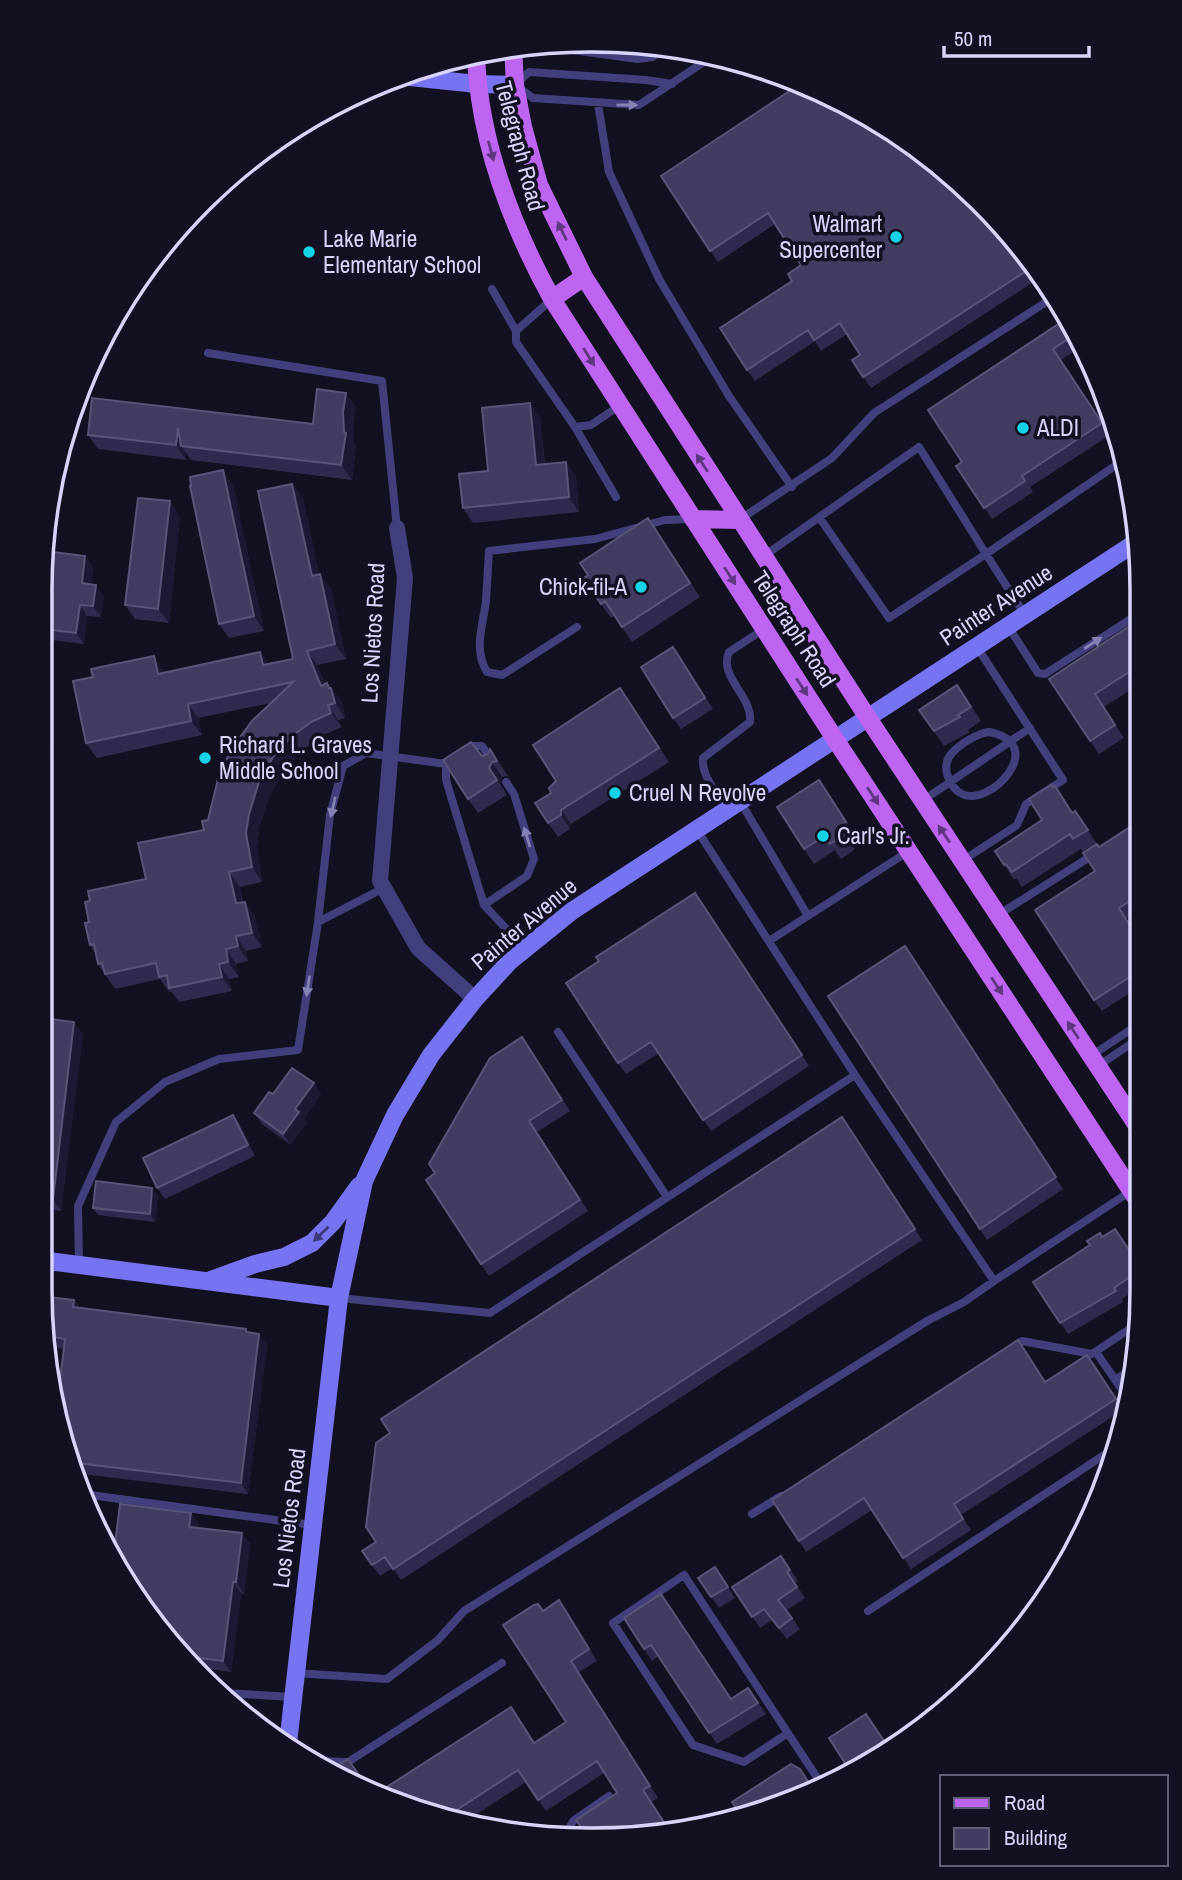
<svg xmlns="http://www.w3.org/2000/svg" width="1182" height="1880" viewBox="0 0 1182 1880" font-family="'Archivo Narrow',sans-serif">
<rect width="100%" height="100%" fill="#131021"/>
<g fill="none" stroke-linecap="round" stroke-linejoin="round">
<!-- lane -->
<path stroke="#413f7c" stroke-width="8" d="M563 44 572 50 638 59 652 57 668 48
M672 84 646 80 529 72 515 85 533 98 639 105 713 56
M598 104 609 172 659 279 729 396 792 487
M492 289 516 331V342L575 427 591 425 619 406
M516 331 552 299
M208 353 382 381 397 528
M575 427 616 497
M819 517 889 618 986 554 1025 615
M739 520 832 458 874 413 1054 297
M764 556 919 447 986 554 1125 459
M1008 626 1038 673 1045 674 1140 613
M577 627 502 675 487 672C473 649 483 626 486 601 487 584 488 568 489 551L595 539 665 520 693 519
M989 732C1050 744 990 808 962 794 949 787 940 766 952 753 960 744 978 733 989 732Z
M465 750 471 746H482L492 761
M446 764V780L484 905 525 949
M740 801 808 916
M922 801 1030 728
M727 809C718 794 701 776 703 758L750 722C753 696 718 677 729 652L764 629
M697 830 855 1075
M962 861 1017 825 1026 804 1063 780 977 647
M384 888 318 922 330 815 343 766 366 753 446 764 452 760
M484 905 527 876 534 859 514 794 506 782
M998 915 1096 853
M769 941 909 851
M558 1032 667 1197
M1091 1056 1139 1024
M1098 1066 1138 1039
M79 1265 78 1206 116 1122 165 1082 219 1059 298 1050 318 922
M339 1298 490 1313 855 1075 994 1281 1131 1191
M1013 1347 1022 1341 1092 1354 1137 1324
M1096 1352 1127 1397
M1115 1380 1135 1367
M83 1494 312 1525
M752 1514 781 1496
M868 1611 1113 1449
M295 1673 387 1679 438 1640 464 1611 927 1321 964 1302 994 1281
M225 1693 292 1697
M788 1733 744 1762 693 1745 613 1623 684 1575 820 1782
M321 1761 348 1762 502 1663
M564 1838 573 1821 609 1796"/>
<!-- street -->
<path stroke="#413f7c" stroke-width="16" d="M397 528 405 578 380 881 418 948 475 999"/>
<!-- secondary -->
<path stroke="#7774f2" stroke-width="18" d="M400 76 477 84 515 85
M40 1260 339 1298
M211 1280 255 1264 284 1257 312 1243 333 1222 359 1186
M288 1743 339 1298 364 1181 395 1115 431 1055 475 999 510 961 572 911 1138 541"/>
<!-- primary -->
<path stroke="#bd65f1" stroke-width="18" d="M513 46 515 85 523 127 539 185 584 277 868 718 1138 1127
M476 55C479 142 511 224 552 299L835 739 1138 1201
M552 299 584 277
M693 519 739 520"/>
</g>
<!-- wall -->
<path fill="#322a4e" d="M627 41 644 44 643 52H638L579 44 578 43Z
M661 176 1028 255 1041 277 871 388 852 360 860 355 847 334 821 351 815 341 755 381 747 370 792 281 801 265 775 224 718 262Z
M1060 323 1078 349 1061 360 1110 435 1030 487 1033 492 992 519 956 466 962 462Z
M356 407 353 426 354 444 356 447 352 480 191 460 186 453V460L98 449 88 435 313 424Z
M540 418 545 464 576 476 579 512 473 523 463 508 488 471Z
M292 484 303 498 319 575 331 589 346 659 317 665 325 684 327 683 330 688H331L342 702 345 718 338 720 342 727 321 736 301 752 283 772 269 797 259 829 257 848 262 882 240 887 243 902H245L255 916 262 947 246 951 248 961 236 964 239 977 229 979 232 991 179 1002 171 991 169 992 160 979 115 989 98 964 95 953 90 945V901L146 879 204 830 208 820 271 703 198 718 202 735 97 758 86 743 164 671 165 672 260 652 269 664 293 659Z
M233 485 264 631 229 638 219 624Z
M180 516 169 623 135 619 125 605Z
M648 518 700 597 632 642 615 616 611 618 601 604 588 575Z
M45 551 93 567 91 584 104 596 101 617 87 616 84 644 44 639Z
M1140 619V684L1104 707 1124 738 1099 754 1049 679Z
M681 658 713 709 681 729 673 718Z
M967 700 981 721 968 730 970 732 944 746 919 710Z
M630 702 669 762 571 824 570 829 558 837 548 823 551 793 556 781Z
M490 749 508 776 502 777 500 783 507 795 478 813 468 799 482 756 488 754Z
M830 795 856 836 849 840 855 849 841 859 835 850 814 864 804 849Z
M1075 811 1099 847 1139 821V911L1126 919 1139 939V987L1102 1011 1094 1000 1095 871 1081 849 1022 887 1016 878 1014 880 995 851Z
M695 893 809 1066 711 1131 659 1053 626 1074 618 1063 599 961Z
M905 946 1063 1189 987 1240 980 1229Z
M42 1018 83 1034 61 1211 41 1208Z
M529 1048 570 1111 537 1132 588 1211 489 1276 481 1264 435 1173Z
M314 1083 321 1094 304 1119 306 1123 291 1145 262 1124 254 1113 273 1094Z
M233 1115 241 1126 255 1156 165 1199 157 1188Z
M850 1128 922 1240 401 1580 393 1568 380 1576 362 1551 376 1542Z
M158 1195 155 1222 98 1215 93 1208Z
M1102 1237 1138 1262 1137 1289 1122 1299 1123 1302 1068 1334 1033 1282Z
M41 1296 74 1300 80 1308 249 1333 267 1345 248 1494 73 1473 69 1466 58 1397 64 1349 50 1347Z
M1087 1355 1123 1410 961 1515 971 1530 911 1569 872 1510 806 1552 799 1541Z
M191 1513 199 1524 198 1528 242 1533 250 1544 244 1594 241 1593 231 1672 202 1668 133 1595 115 1544Z
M781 1556 798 1581 795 1583 805 1598 787 1610 800 1629 787 1639 772 1620 760 1628 732 1587Z
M715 1567 735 1598 719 1608 698 1578Z
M543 1611H567L597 1661 579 1672 658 1798 651 1802 617 1793 604 1773 546 1811 526 1782 466 1821 414 1810 535 1743 566 1722Z
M624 1618 731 1699 748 1688 766 1714 717 1744 658 1656 652 1661Z"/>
<!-- shaded-wall -->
<path fill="#1e1834" d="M637 43 644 44 643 52Z
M346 393 356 407 353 426 354 444 356 447 352 480 341 465 344 432 343 412Z
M530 403 540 418 546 480 536 465Z
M178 428 181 446 186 453V460L176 445Z
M566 462 576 476 579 512 569 497Z
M223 470 233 485 264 631 254 616Z
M292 484 303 498 322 591 312 576Z
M170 501 180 516 169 623 158 609Z
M85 556 93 567 90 594 82 583Z
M320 574 331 589 346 659 335 644Z
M96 585 104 596 101 617 93 606Z
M80 605 87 616 84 644 76 633Z
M307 651 317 665 331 701 321 686Z
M260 652 271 666 263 665Z
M154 656 164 671 168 688 158 674Z
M327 683 342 702 345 718 335 703Z
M188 704 198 718 202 735 191 721Z
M328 705 338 720 342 727 331 713Z
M291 737 301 752 283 772 269 797 259 829 257 848 262 882 252 867 246 833 249 814 259 782 273 757Z
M492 762 502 777 500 783 507 795 489 768Z
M561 810 571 824 570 829 561 815Z
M229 872 240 887 246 918 236 903Z
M245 902 255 916 262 947 252 933Z
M236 936 246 951 248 961 238 946Z
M226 949 236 964 239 977 228 962Z
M219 964 229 979 232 991 222 977Z
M74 1022 83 1034 61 1211 53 1199Z
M314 1083 321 1094 304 1119 306 1123 291 1145 283 1134 295 1109Z
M233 1115 241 1126 255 1156 248 1145Z
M152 1188 158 1195 155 1222 150 1214Z
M74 1300 82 1311 73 1307Z
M259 1334 267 1345 248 1494 241 1483Z
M191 1513 199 1524 197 1538 189 1527Z
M242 1533 250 1544 244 1594 236 1582Z
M233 1582 241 1593 231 1672 223 1661Z
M559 1600 567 1611 597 1661 589 1649Z
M571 1661 579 1672 658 1798 650 1786Z"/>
<!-- building -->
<path fill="#433c61" stroke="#5b5479" stroke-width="2" d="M800 84 835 97 927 154 1028 255 1034 266 863 377 852 360 860 355 840 323 814 340 808 330 747 370 720 328 792 281 788 274 801 265 768 213 710 251 661 176Z
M1060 323 1070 338 1053 349 1102 423 1022 476 1025 481 984 508 956 466 962 462 928 410Z
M317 389 346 393 343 412 344 432 346 433 341 465 181 446 178 428 176 445 88 435 92 398 313 424Z
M530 403 536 465 566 462 569 497 463 508 459 474 488 471 482 408Z
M223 470 254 616 219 624 190 486H191L190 477Z
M292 484 312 576 320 574 335 644 307 651 321 686 327 683 329 688H331L335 703 328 705 331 713 311 722 291 737 273 757 259 782 249 814 246 833 252 867 229 872 236 903 245 902 252 933 236 936 238 946 226 949 228 962 219 964 222 977 169 988 167 975 159 977 156 963 105 974 102 963 98 964 94 944 90 945 85 923 89 922 85 902 90 901 88 891 146 879 138 843 204 830 202 821 208 820 219 775 232 748 252 721 293 682 188 704 191 721 86 743 73 681 93 677 91 669 154 656 158 674 260 652 263 665 293 659 258 491Z
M138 498 170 501 158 609 125 605Z
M648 518 690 583 622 627 605 601 601 604 584 578 588 575 580 563Z
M45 551 85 556 82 583 96 585 93 606 80 605 76 633 44 629Z
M1140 619V665L1095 694 1115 725 1090 741 1049 679Z
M673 647 705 698 673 718 641 667Z
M957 685 971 707 958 715 960 717 934 731 919 710Z
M620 688 659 748 561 810V815L548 823 535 803 551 793 549 788 556 781 533 745Z
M471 742 482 756 488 754 490 749 497 761 492 762 489 768 497 780 468 799 443 760Z
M819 780 846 822 839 826 845 835 830 844 825 836 804 849 777 807Z
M1051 785 1052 787 1055 786 1072 813 1075 811 1088 830 1073 839 1070 834 1012 872 1006 864 1004 865 995 851 1042 820 1029 799Z
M1139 821V895L1119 908 1139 940V971L1094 1000 1035 910 1095 871 1083 853 1097 844 1099 847Z
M695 893 802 1055 703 1120 651 1042 618 1063 566 983 599 961 596 957Z
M905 946 1056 1177 980 1229 828 996Z
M42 1018 74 1022 53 1199 41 1197Z
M522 1037 562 1100 529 1121 580 1200 481 1264 426 1180 435 1173 429 1164 490 1058Z
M292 1068 314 1083 295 1109 299 1112 283 1134 254 1113 269 1092 273 1094Z
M233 1115 248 1145 157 1188 143 1158Z
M842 1117 915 1229 393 1569 385 1557 372 1565 362 1551 376 1542 366 1527 376 1443 390 1433 381 1419Z
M96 1181 152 1188 150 1214 93 1208Z
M1115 1229 1138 1263 1137 1272 1114 1288 1116 1291 1060 1323 1033 1282 1090 1245 1087 1241 1100 1233 1102 1237Z
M41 1296 74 1300 73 1307 246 1329V1332L259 1334 241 1483 69 1462 58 1397 65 1339 48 1336Z
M1018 1340 1045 1382 1087 1355 1116 1399 954 1504 963 1519 903 1558 864 1498 799 1541 772 1500Z
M120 1504 191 1513 189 1527 242 1533 236 1582H233L223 1661 191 1657 133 1595 108 1544H115Z
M781 1556 790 1570 787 1572 797 1587 778 1600 792 1618 779 1628 764 1609 752 1617 732 1587Z
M715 1567 728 1587 711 1597 698 1578Z
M661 1594 731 1699 748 1688 758 1703 709 1733 651 1645 644 1649 624 1618Z
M559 1600 589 1649 571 1661 650 1786 643 1790 667 1827 587 1835 576 1820 617 1793 597 1761 538 1800 518 1770 446 1817 414 1810 379 1792 511 1707 534 1743 566 1722 503 1625 534 1605 538 1604 543 1611Z
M866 1714 890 1750 854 1766 853 1765 848 1768 829 1738Z
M348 1759 365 1784 334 1768Z
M791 1764 800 1769 811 1786 742 1817 732 1802Z"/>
<!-- one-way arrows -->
<defs><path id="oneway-solid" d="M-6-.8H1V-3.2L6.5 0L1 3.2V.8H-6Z" transform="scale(1.75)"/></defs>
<g fill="#8582b5">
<use href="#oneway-solid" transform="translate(627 105)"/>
<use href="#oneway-solid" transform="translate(1093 643) rotate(-33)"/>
<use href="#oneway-solid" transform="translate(333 807) rotate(103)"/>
<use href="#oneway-solid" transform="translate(527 837) rotate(-107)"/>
<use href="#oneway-solid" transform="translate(308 986) rotate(99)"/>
</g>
<g fill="#5f367f">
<use href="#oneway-solid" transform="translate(491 151) rotate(75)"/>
<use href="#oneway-solid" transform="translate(562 231) rotate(-116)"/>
<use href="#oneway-solid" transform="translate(589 357) rotate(58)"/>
<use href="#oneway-solid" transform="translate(702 463) rotate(-123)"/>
<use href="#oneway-solid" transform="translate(730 576) rotate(57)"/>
<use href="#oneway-solid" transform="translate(802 687) rotate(57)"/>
<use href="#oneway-solid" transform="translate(873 796) rotate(57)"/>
<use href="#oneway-solid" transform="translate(944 834) rotate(-124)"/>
<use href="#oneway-solid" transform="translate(997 986) rotate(57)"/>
<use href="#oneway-solid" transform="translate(1073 1030) rotate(-123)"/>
</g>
<use fill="#3b3875" href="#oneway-solid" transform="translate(321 1234) rotate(136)"/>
<!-- markers -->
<g fill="#15d2e6" stroke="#131021" stroke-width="2.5">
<circle cx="896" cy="237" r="7"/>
<circle cx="309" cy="252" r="7"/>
<circle cx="1023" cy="428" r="7"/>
<circle cx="641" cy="587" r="7"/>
<circle cx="205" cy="758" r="7"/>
<circle cx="615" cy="793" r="7"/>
<circle cx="823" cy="836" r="7"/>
</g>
<g text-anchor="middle" stroke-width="7" stroke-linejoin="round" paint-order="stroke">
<!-- street labels -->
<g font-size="23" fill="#d8d4fb" stroke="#131021">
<text transform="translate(520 146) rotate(75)" y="8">Telegraph Road</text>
<text transform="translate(996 605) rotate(-33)" y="8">Painter Avenue</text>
<text transform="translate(794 629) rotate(57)" y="8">Telegraph Road</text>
<text transform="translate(373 633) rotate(-87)" y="8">Los Nietos Road</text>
<text transform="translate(524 924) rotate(-40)" y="8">Painter Avenue</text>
<text transform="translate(289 1518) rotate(-83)" y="8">Los Nietos Road</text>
</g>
<!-- poi labels -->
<g font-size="23" fill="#d8d4fb" stroke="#131021" text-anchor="start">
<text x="882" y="232" text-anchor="end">Walmart<tspan x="882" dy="26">Supercenter</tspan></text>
<text x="323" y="247">Lake Marie<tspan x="323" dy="26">Elementary School</tspan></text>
<text x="1037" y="436">ALDI</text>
<text x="627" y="595" text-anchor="end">Chick-fil-A</text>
<text x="219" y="753">Richard L. Graves<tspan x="219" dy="26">Middle School</tspan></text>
<text x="629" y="801">Cruel N Revolve</text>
<text x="837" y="844">Carl's Jr.</text>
</g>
</g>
<!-- crop -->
<path d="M0 0H1182V1880H0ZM590 52H592A538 538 0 0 1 1130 590V1290A538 538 0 0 1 592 1828H590A538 538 0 0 1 52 1290V590A538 538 0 0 1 590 52Z" fill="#131021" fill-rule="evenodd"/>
<path fill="none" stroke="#d8d4fb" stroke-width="3.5" d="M590 52H592A538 538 0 0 1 1130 590V1290A538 538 0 0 1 592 1828H590A538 538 0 0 1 52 1290V590A538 538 0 0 1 590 52Z"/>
<!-- legend -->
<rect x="940" y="1775" width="228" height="91" fill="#131021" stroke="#625e78" stroke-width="2"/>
<rect x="954" y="1798" width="35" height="10" fill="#bd65f1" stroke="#625e78" stroke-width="2"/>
<text x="1004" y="1810" font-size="21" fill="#d8d4fb">Road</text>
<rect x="954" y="1828" width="35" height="21" fill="#433c61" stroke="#625e78" stroke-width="2"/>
<text x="1004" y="1845" font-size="21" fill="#d8d4fb">Building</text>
<!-- scale -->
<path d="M944 46v10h145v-10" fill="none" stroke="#d8d4fb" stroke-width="3.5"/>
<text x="954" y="46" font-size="21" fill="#d8d4fb" stroke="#131021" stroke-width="5" paint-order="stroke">50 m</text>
</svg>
